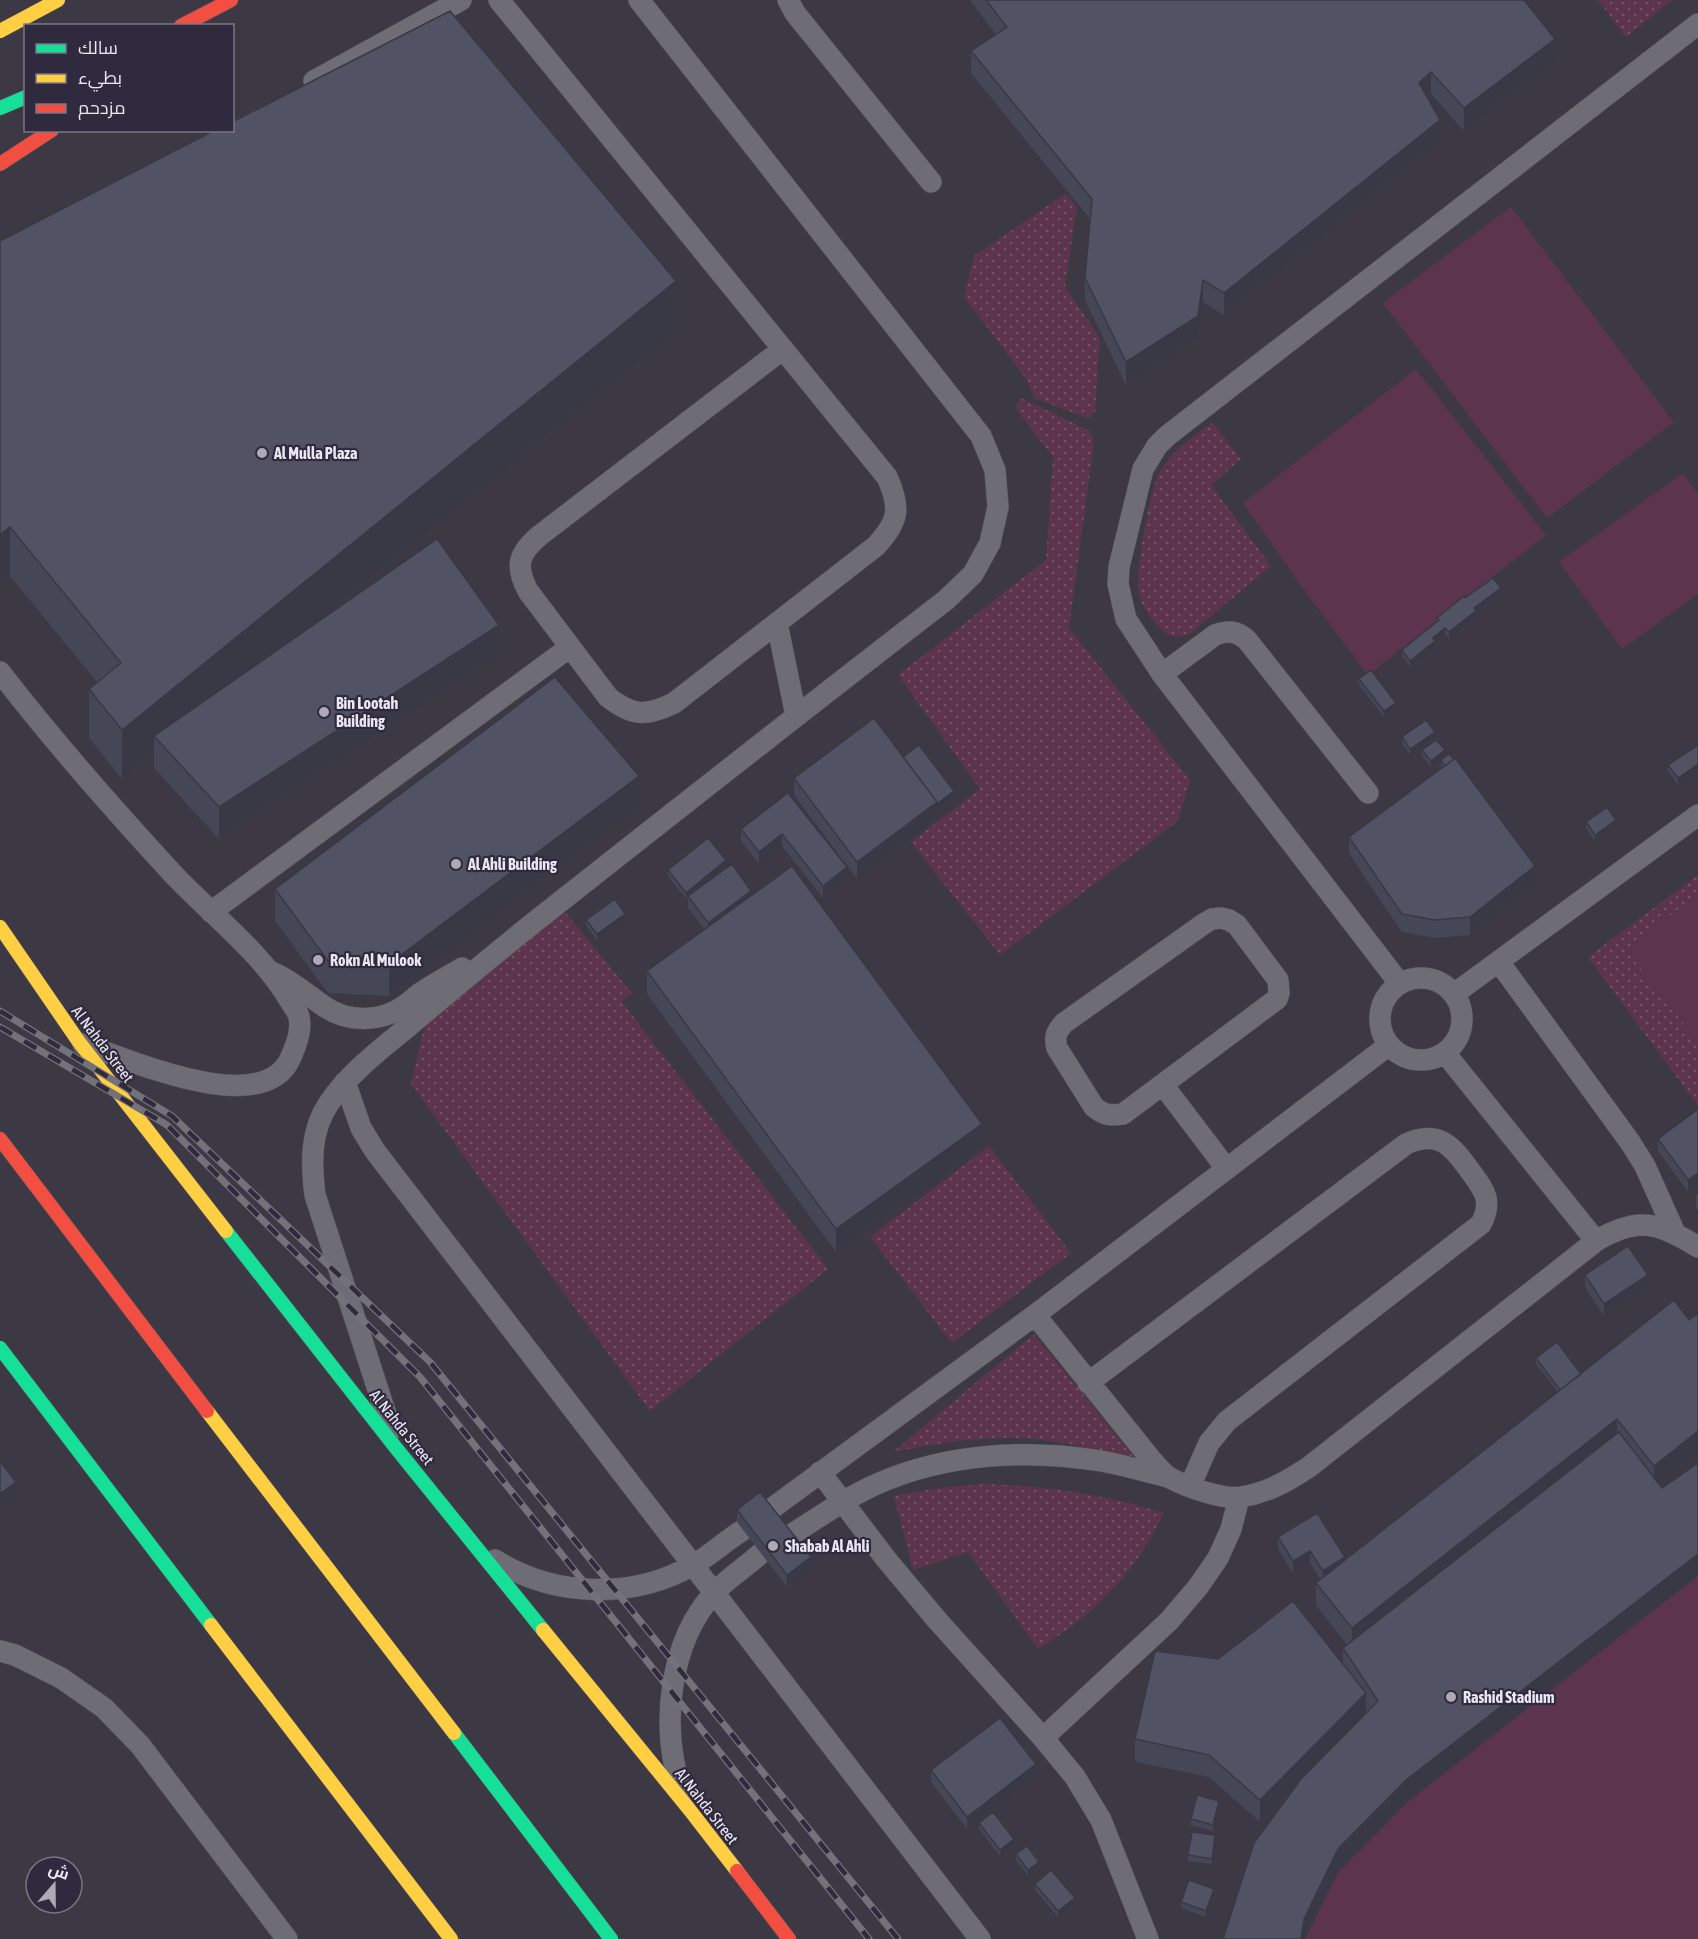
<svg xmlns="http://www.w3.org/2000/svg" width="1698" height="1939" viewBox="0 0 1698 1939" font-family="'Asap Condensed',Cairo,sans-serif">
<defs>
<pattern id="grass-dots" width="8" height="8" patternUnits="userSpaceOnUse" patternTransform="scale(1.5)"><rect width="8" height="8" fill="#5d344d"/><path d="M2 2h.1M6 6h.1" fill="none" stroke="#745167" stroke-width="1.8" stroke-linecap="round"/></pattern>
</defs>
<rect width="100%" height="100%" fill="#3c3944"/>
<!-- grass -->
<path fill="url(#grass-dots)" d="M1598 0H1672L1626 37Z
M1065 194 1077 207 1065 287 1100 338 1095 412 1087 418 1034 398 1028 381 964 297 974 256Z
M1021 398 1088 430 1092 435 1094 442 1069 628 1190 780 1178 821 1000 955 911 842 980 789 898 675 1046 560 1053 457 1016 409Z
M1212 422 1241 459 1211 485 1271 566 1192 632C1181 639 1169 639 1160 628 1151 618 1141 607 1139 593 1135 573 1149 495 1158 476 1169 452 1192 438 1212 422Z
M1698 875V1106L1588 957Z
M564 911 632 993 622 1002 828 1269 650 1411 411 1084 425 1024Z
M989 1146 1071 1253 952 1343 870 1237Z
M1034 1334 1132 1455 1129 1460C1103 1452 1076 1444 1049 1441 996 1433 944 1442 893 1452Z
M984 1484C1049 1486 1101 1494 1164 1513 1132 1576 1098 1612 1038 1649L968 1552 913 1570 894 1496 938 1488Z"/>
<!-- garden -->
<path fill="#5d344d" d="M1511 207 1674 422 1547 518 1383 303Z
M1416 369 1546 535 1368 675 1304 590 1243 503Z
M1683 473 1698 494V594L1622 649 1559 562Z
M1698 894V1042L1626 950Z
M1698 1575V1939H1305L1338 1872 1406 1803Z"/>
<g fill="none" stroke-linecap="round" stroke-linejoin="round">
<!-- lane casing -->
<g stroke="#58555f" stroke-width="22">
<path id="lane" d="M499 0 887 477C901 508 899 521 876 546L674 703C646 717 632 716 608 697L528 591C515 566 518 554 539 536L783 349
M788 0 795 13 931 182
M314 81 461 0
M777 623 796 716
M0 672C54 742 114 810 174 875 212 915 262 953 290 1001 293 1006 298 1012 299 1017 302 1031 296 1045 291 1057 264 1121 128 1059 83 1044
M1162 674 1215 635C1228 630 1237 631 1247 640L1368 793
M211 912 570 647
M1221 918 1229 920 1237 925 1278 980 1279 993 1277 999 1123 1114C1110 1116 1104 1115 1094 1107L1057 1048C1054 1037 1056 1032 1064 1023L1205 923 1212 919Z
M1499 962 1630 1142 1645 1166 1675 1233
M272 972C294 982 306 994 325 1007 349 1023 381 1022 404 1006 410 1002 416 996 422 992 435 983 449 976 462 968
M1380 1019a41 41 0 1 1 82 0a41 41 0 1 1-82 0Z
M1400 984 1162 674 1126 619 1118 584 1119 567 1143 469 1157 446 1167 436 1698 24
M1454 994 1698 815
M1445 1053 1596 1241
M345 1082 361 1128 375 1151 980 1939
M1163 1085 1226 1168
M1035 1315 1150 1458C1156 1465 1162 1473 1170 1478 1187 1487 1223 1500 1241 1497 1267 1493 1288 1481 1309 1467L1596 1241C1638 1216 1658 1222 1698 1247
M1088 1383 1406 1144C1437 1130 1451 1144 1468 1168 1483 1189 1494 1199 1481 1224L1227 1421 1209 1443 1190 1486
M391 1430 315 1195C311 1163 310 1131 329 1103 350 1072 381 1049 410 1025 450 991 491 957 532 924 670 815 807 707 946 600L973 574 990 543 998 507 995 470 981 436 639 0
M820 1472 886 1559 937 1620 1043 1738 1075 1777 1101 1820 1148 1939
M767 1512 1035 1315 1389 1045
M786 1538C815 1520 845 1498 877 1484 947 1453 1026 1449 1101 1461 1124 1465 1146 1472 1168 1477
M495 1560C554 1597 632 1600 693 1565 711 1555 725 1541 743 1530
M0 1651 15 1655 61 1678 104 1708 140 1745 287 1939
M1043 1738 1169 1621 1198 1587 1218 1558 1231 1529 1239 1498
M682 1791C659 1730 669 1641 715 1592 729 1577 746 1567 761 1553"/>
</g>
<!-- fast casing -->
<g stroke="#58555f" stroke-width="15">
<path id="fast" d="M0 108 26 97
M226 1231 396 1448 543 1630
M0 1348 211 1625
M454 1733 611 1939"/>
</g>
<!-- slow casing -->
<g stroke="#58555f" stroke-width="15">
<path id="slow" d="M0 31 58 0
M0 927 79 1042 226 1231
M207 1411 454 1733
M211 1625 451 1939
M543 1630 689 1809 737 1871"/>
</g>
<!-- jam casing -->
<g stroke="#58555f" stroke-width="15">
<path id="jam" d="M181 26 231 0
M0 164 52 130
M0 1139 207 1411
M737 1871 789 1939"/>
</g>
<!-- lane -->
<use href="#lane" stroke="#6e6c74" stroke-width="21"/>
<!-- fast -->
<use href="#fast" stroke="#16e098" stroke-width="14"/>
<!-- slow -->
<use href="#slow" stroke="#ffcf43" stroke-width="14"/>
<!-- jam -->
<use href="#jam" stroke="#f24e42" stroke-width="14"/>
<!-- rail casing -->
<g stroke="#73717a" stroke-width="7">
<path id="rail" d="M0 1011 172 1116 430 1362 898 1939
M0 1027 167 1125 420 1377 869 1939"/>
</g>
<!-- rail -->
<use href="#rail" stroke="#2f2a3d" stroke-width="4.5" stroke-dasharray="14" stroke-linecap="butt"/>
</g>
<!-- wall -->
<path fill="#464756" d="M970 0H1524L1555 61 1464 131 1431 94 1427 98 1440 142 1224 315 1203 302 1198 339 1126 385 1085 300V278L1090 219 971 73V51L996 35Z
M0 241 676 331 304 632 499 656 219 839 154 768V753L122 779 89 738V689L97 682 10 576 0 584Z
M1501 594 1476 613V617L1449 638 1445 634 1435 642V647L1410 667 1402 656V650L1437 621V618L1465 598Z
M1359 679 1396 709 1384 717 1359 685Z
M1402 737 1435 738 1410 755 1402 743Z
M1698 745 1678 784 1668 771V765Z
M1422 750 1445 756 1431 767 1422 756Z
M903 757 954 797 937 810V819L857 879 794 795V778Z
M1441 760 1535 883 1470 935 1435 938 1402 932 1349 854V837L1443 768 1441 766Z
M788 793 847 879 823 898 782 846 759 864 741 841V829Z
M639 807 389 996 328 993 275 921V889Z
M1586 822 1616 826 1595 841 1586 828Z
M726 866 704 884 751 895 982 1147 836 1252 647 994V971L704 929 688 908V897L686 899 668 876V870Z
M586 920H625L597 940 586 926Z
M1698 1109 1688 1192 1658 1151V1139Z
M1698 1194V1211L1696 1208V1196Z
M1585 1275 1648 1287 1604 1316 1585 1287Z
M1536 1358 1581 1374 1698 1454 1659 1484 1406 1803 1338 1872 1294 1788 1260 1822 1209 1777 1135 1762V1739L1218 1659 1343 1664V1648L1347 1645 1316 1605V1583L1320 1579 1310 1563 1293 1573 1278 1549V1537L1345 1559 1558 1392 1536 1364Z
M737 1510 811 1569 787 1587 737 1522Z
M931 1770 1036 1776 967 1829 931 1782Z
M1219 1807 1213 1831 1191 1825V1819Z
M979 1823 1014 1845 1000 1856 979 1829Z
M1215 1841 1212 1864 1188 1861V1855Z
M1016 1854 1039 1868 1028 1876 1016 1860Z
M1035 1884 1075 1904 1058 1917 1035 1890Z
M1214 1895 1206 1917 1181 1908V1902Z"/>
<!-- shaded-wall -->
<path fill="#393946" d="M1555 39V61L1464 131V108Z
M1431 72V94L1419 105V83Z
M1440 120V142L1224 315V293Z
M1203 280V302L1198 339 1126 385V362Z
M676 281V331L163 746 154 736V753L122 779V730Z
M10 527V576L0 584V535Z
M1501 588V594L1476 613V617L1449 638V632L1474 608Z
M499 625V656L219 839V807Z
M1445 628V634L1435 642V647L1410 667V661L1433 638Z
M1396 703V709L1384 717V711Z
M1435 732V738L1410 755V749Z
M1445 750V756L1431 767V761Z
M1698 764V770L1678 784V778Z
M639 776V807L389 996V964Z
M954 791V797L937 810V819L857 879V862L937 802Z
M1616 820V826L1595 841V835Z
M782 834V846L759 864V852Z
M726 860V866L686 899V893Z
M1535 866V883L1470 935V917Z
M847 867V879L823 898V886Z
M751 891V903L708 934V923Z
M625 914V920L597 940V934Z
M982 1124V1147L836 1252V1229Z
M1698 1173V1185L1688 1192V1180Z
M1648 1275V1287L1604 1316V1304Z
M1617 1419V1442L1352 1651V1628Z
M1698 1431V1454L1654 1489V1466Z
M16 1482V1499L0 1511V1494Z
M1310 1551V1563L1293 1573V1561Z
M1698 1554V1576L1406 1803 1338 1872 1305 1939H1301L1304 1919 1338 1849 1406 1780Z
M811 1557V1569L787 1587V1575Z
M1345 1557V1569L1323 1583V1571Z
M1366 1693V1716L1260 1822V1800Z
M1036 1764V1776L967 1829V1817Z
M1219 1801V1807L1213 1831V1825Z
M1215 1835V1841L1212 1864V1859Z
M1014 1839V1845L1000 1856V1850Z
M1039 1862V1868L1028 1876V1870Z
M1214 1889V1895L1206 1917V1911Z
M1075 1898V1904L1058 1917V1911Z"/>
<!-- building -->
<path fill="#515264" stroke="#393946" stroke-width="1.5" d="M986 0H1524L1555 39 1464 108 1431 72 1419 83 1440 120 1224 293 1203 280 1198 316 1126 362 1085 278 1092 199 971 51 1007 27Z
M450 11 676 281 122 730 89 689 121 663 10 527 0 535V241L215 130H232V122Z
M437 539 499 625 219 807 154 736Z
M1493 578 1501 588 1474 608 1476 611 1449 632 1445 628 1433 638 1435 641 1410 661 1402 650 1439 620 1437 618 1464 596 1465 598Z
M1371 670 1396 703 1384 711 1359 679Z
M555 677 639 776 389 964 328 961 275 889Z
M874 718 937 802 857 862 794 778Z
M1426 720 1435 732 1410 749 1402 737Z
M1436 740 1445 750 1431 761 1422 750Z
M919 745 954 791 937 804V802L903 757Z
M1698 745V764L1678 778 1668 765Z
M1449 754 1454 759 1445 766 1441 760Z
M1455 758 1535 866 1470 917 1435 920 1402 914 1349 837Z
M788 793 847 867 823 886 782 834 759 852 741 829Z
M1607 807 1616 820 1595 835 1586 822Z
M708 838 726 860 686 893 668 870Z
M732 864 751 891 708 923 688 896Z
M792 866 982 1124 836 1229 647 971Z
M615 899 625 914 597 934 586 920Z
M1698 1109V1173L1688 1180 1658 1139Z
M1628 1246 1648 1275 1604 1304 1585 1275Z
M1674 1300 1689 1320 1698 1313V1431L1654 1466 1617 1419 1352 1628 1316 1583Z
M1557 1342 1581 1374 1560 1390 1536 1358Z
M1619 1432 1662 1488 1698 1463V1554L1406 1780 1338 1849 1304 1919 1301 1939H1223L1254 1843 1301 1779 1378 1701 1343 1648Z
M0 1461 16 1482 0 1494Z
M760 1492 811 1557 787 1575 737 1510Z
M1317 1513 1345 1557 1323 1571 1310 1551 1293 1561 1278 1537Z
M1293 1601 1366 1693 1260 1800 1209 1755 1135 1739 1155 1651 1218 1659Z
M1000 1718 1036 1764 967 1817 931 1770Z
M1197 1795 1219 1801 1213 1825 1191 1819Z
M993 1812 1014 1839 1000 1850 979 1823Z
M1192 1832 1215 1835 1212 1859 1188 1855Z
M1027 1846 1039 1862 1028 1870 1016 1854Z
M1051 1870 1075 1898 1058 1911 1035 1884Z
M1189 1880 1214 1889 1206 1911 1181 1902Z"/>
<!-- markers -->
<g fill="#adaab6" stroke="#2f2a3d" stroke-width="2">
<circle cx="262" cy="453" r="6"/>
<circle cx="324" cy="712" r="6"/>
<circle cx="456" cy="864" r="6"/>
<circle cx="318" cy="960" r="6"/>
<circle cx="773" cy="1546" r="6"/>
<circle cx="1451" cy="1697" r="6"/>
</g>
<g text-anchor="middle" stroke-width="4.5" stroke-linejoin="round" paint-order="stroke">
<!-- poi labels -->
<g font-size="16" font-weight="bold" fill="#eae7f3" stroke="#2f2a3d" text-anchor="start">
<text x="274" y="459">Al Mulla Plaza</text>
<text x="336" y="709">Bin Lootah<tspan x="336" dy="18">Building</tspan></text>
<text x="468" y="870">Al Ahli Building</text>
<text x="330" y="966">Rokn Al Mulook</text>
<text x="785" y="1552">Shabab Al Ahli</text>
<text x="1463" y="1703">Rashid Stadium</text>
</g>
<!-- street labels -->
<g font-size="16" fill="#eae7f3" stroke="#2f2a3d">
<text transform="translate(103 1044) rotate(53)" y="6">Al Nahda Street</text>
<text transform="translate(402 1427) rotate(51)" y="6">Al Nahda Street</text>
<text transform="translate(707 1806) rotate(52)" y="6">Al Nahda Street</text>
</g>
</g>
<!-- legend -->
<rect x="24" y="24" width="210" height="108" fill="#2f2a3d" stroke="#7a7686" stroke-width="1.5"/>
<rect x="36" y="44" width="30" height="9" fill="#16e098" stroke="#7a7686" stroke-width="1.5"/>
<text x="78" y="54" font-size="18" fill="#eae7f3">سالك</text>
<rect x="36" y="74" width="30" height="9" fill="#ffcf43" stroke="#7a7686" stroke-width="1.5"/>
<text x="78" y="84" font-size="18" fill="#eae7f3">بطيء</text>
<rect x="36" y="104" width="30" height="9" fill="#f24e42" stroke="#7a7686" stroke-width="1.5"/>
<text x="78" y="114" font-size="18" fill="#eae7f3">مزدحم</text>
<!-- north arrow -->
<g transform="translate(54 1885) rotate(20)"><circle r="28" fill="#2f2a3d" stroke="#7a7686" stroke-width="1.5"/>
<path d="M0-4.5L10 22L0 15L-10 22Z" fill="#adaab6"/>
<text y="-9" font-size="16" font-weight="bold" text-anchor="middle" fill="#eae7f3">ش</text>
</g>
</svg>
